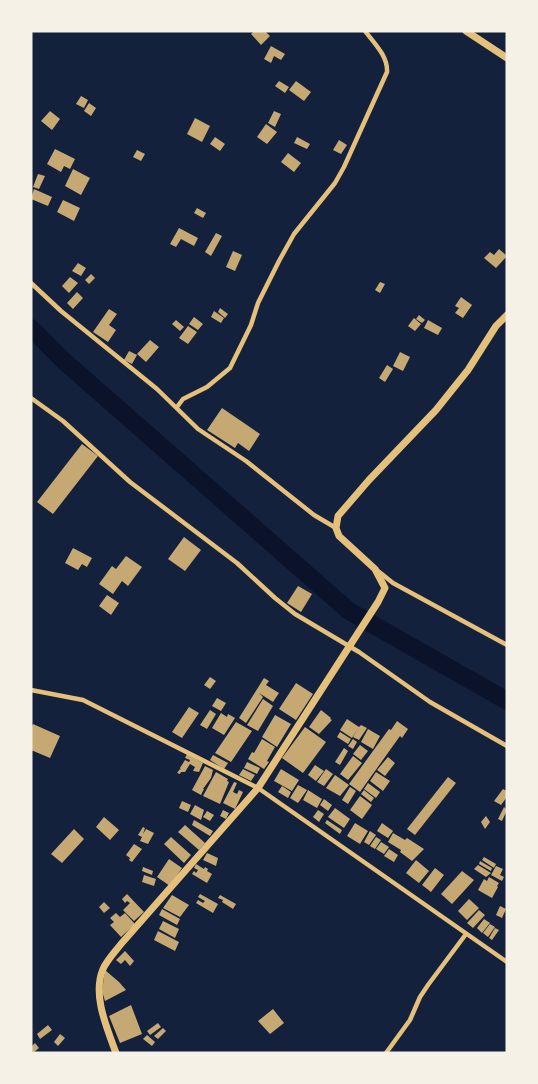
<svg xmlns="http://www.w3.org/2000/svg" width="538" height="1084" viewBox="0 0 538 1084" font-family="'Playfair Display',serif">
<rect width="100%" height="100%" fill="#14213d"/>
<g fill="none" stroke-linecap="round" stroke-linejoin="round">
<!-- river -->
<path stroke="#0b132b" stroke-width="18" d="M31 328 65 362 349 611 507 701"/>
</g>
<!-- building -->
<path fill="#c6a872" d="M254 31H265L270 36 261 45 251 34Z
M271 46 285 54 281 60 274 56 271 63 264 59Z
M279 81 289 87 285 93 275 86Z
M296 81 311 92 304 101 289 90Z
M81 96 88 100 84 108 76 104Z
M89 103 96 108 91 116 84 111Z
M50 111 60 119 52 130 41 121Z
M274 111 281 114 275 127 268 123Z
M195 118 210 126 202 142 187 134Z
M266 124 277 132 267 144 257 137Z
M215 137 225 144 220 151 210 144Z
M297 137 310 144 307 149 294 143Z
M339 140 347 145 341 154 333 150Z
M55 149 75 159 70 169 64 166 61 172 47 164Z
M137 150 145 154 141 161 133 157Z
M288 153 301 163 294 172 281 162Z
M73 169 90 178 81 195 65 186Z
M38 174 45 176 39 189 33 187Z
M34 189 52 197 48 206 31 199Z
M63 200 80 208 74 221 57 212Z
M197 208 206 213 203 218 194 213Z
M179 228 198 238 194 246 181 239 176 247 170 244Z
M216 233 222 236 211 256 205 252Z
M499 249 507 256 496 268 484 258 490 252 494 255Z
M233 251 242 255 235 271 226 267Z
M78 263 86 268 81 276 72 271Z
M91 274 95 278 89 284 85 280Z
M70 277 78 283 69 293 62 286Z
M380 282 385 284 380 293 375 290Z
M77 292 83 298 73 309 67 303Z
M461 297 472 305 463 318 455 313 459 308 455 306Z
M220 308 228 314 225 318 218 312Z
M109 309 117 314 109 325 116 330 108 342 93 332Z
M214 311 224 318 221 323 211 317Z
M419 315 425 320 422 323 416 319Z
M194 317 203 324 198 330 189 324Z
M414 318 421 324 415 331 408 326Z
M176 320 184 327 180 331 172 324Z
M428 320 442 328 438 335 424 328Z
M188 326 197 332 188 344 179 338Z
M150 340 159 347 146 362 137 354Z
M129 351 137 355 132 364 124 360Z
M400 352 410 357 403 371 393 366Z
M387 365 393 369 385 382 379 378Z
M222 408 260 434 249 451 238 443 235 448 207 430Z
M82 444 98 456 53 514 37 502Z
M184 537 201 550 185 571 168 559Z
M73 548 92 558 87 567 82 564 78 570 65 563Z
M126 556 142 567 128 586 122 581 113 594 99 584 112 566 116 569Z
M298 586 312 594 301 612 287 603Z
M107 595 119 603 111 615 99 606Z
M210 677 216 681 210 689 204 685Z
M264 678 269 681 266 685 279 693 273 702 259 693 263 697 246 723 239 718Z
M296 683 313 694 296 720 279 709Z
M217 698 226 703 221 711 212 706Z
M263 699 273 706 258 731 247 725Z
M189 707 199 713 182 738 172 732Z
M210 710 216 714 207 729 200 725Z
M321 710 331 718 330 719 332 720 319 734 309 727Z
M221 713 227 717 228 714 235 718 224 735 212 728Z
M275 715 291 724 277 747 262 737Z
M347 719 359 727 361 725 367 728 359 740 353 737 357 730 352 738 340 730Z
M397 721 408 729 402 738 400 736 360 792 349 784 389 729 391 730Z
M236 722 252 731 231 762 215 753Z
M33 724 60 736 50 758 31 750V728Z
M305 727 326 742 303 773 282 758Z
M368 729 380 736 373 749 361 742Z
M340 732 351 739 348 744 337 737Z
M262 739 275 747 267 761 269 762 264 769 248 759 252 752 254 753Z
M353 739 357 742 353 749 348 746Z
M360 745 368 751 361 760 353 754Z
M344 748 348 751 340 765 335 762Z
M187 754 203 763 199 772 193 771 195 767 190 764 185 772H181L180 774 177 773 180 769 181 770 180 768 185 760 189 762 190 760 185 758Z
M213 755 228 763 224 769 210 760Z
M353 756 362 763 348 780 340 774Z
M388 757 395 763 385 776 377 770Z
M247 762 260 768 257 774 244 768Z
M315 765 324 771 316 781 308 775Z
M205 766 213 770 211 778 203 789H204L201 795 192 790Z
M243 769 255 775 251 781 239 775Z
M281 769 299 780 292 791 274 781Z
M326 769 333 774 324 786 317 782Z
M216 772 228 779 227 781 229 782 220 804 203 796Z
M376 772 390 781 383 791 370 781Z
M335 775 349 785 340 796 326 788Z
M448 777 456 783 415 835 407 829Z
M234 782 237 783 233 792 237 794 239 790 243 792 235 809 223 803Z
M368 783 380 792 376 798 364 789Z
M298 785 307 790 298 803 290 798Z
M282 786 291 792 288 798 278 792Z
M350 787 356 791 348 804 342 800Z
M503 789 507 791V797L501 805 494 801Z
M308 790 322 799 317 808 303 800Z
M364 790 374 798 371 802 361 794Z
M360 796 372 805 362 819 350 810Z
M324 799 332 805 328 811 320 805Z
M182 801 191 805 188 812 179 808Z
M195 805 204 810 201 820 190 814Z
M504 807 507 810 502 821 498 819Z
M335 808 350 819 344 828 328 817Z
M223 810 229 813 226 819 220 816Z
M318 810 324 814 319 822 313 817Z
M207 811 214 815 210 821 203 817Z
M486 816 490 822 485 829 481 822Z
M104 817 119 830 110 840 96 827Z
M194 820 213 831 210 836 192 825Z
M327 820 342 830 340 834 325 823Z
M355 823 368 831 360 844 347 836Z
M382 823 393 831 388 838 377 831Z
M185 825 205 843 199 850 178 832Z
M143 827 145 828 143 834 146 829 154 833 148 844 140 841 142 837 138 835Z
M74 829 84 839 62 863 51 854Z
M370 831 376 835 369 845 364 842Z
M393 833 405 840 407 838 424 849 412 861 400 852 401 850 388 842Z
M171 837 191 855 184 863 164 844Z
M376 837 381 840 375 849 370 846Z
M381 842 389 847 384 854 376 849Z
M134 844 142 849 132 862 129 860 130 858 126 855Z
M389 849 398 855 394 862 384 856Z
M207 853 218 858 216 866 203 860Z
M484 857 496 864 494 868 482 860Z
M169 859 182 868 170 886 157 877Z
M416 860 429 871 419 883 406 873Z
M480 861 492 868 491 871 479 864Z
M196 864 204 869 205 867 208 869 207 871 212 874 207 883 192 874 194 871 196 873 198 870 194 868Z
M478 865 491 873 486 877 474 869Z
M496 866 503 869 500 875 504 877 502 881 491 875Z
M143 867 153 871 152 875 142 871Z
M435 868 444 875 431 892 422 885Z
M462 871 474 880 452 904 441 894Z
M144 875 156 879 154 886 142 882Z
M489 877 499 883 497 886 498 887 492 898 478 890 484 879 487 881Z
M127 894 144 912 134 921 123 910 130 903 127 901 125 903 122 899Z
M200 894 218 904 213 913 196 903 198 900 203 903 205 901 198 897Z
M172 895 189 905 180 917 163 908Z
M220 895 236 904 233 909 222 902 223 900 218 898Z
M469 899 479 908 467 920 458 911Z
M104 902 110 908 104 913 99 907Z
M500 906 506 909 502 918 496 915Z
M162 909 180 919 177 925 159 915Z
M479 910 485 915 473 928 467 923Z
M116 913 120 917 125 913 135 924 121 937 110 925 114 922 110 918Z
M484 919 490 923 482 933 477 928Z
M163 921 179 929 175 938 159 929Z
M490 924 495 927 488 937 483 933Z
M495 928 499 930 492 940 489 938Z
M158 931 179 942 175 951 154 940Z
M125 951 134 961 130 966 125 960 121 964 116 960Z
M105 970 119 982 126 990 105 1001 102 991Z
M131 1005 142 1034 120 1043 109 1016Z
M273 1009 284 1023 270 1034 258 1021Z
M158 1023 161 1027 150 1035 147 1031Z
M48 1025 52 1030 40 1039 37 1034Z
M163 1028 166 1031 158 1039 154 1036Z
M60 1034 65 1038 58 1046 54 1042Z
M147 1035 155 1042 152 1046 143 1039Z
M35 1043 39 1048 33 1053 31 1047Z"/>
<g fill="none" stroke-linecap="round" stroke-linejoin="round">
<!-- minor -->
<path stroke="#e5c07b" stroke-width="4.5" d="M31 283 61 311 157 389 198 429 246 461 314 515 336 528
M31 398 63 421 130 482 237 563 275 598 295 614 359 652 430 702 507 746
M177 407 183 399 207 387 230 368 251 325 258 303 279 261 294 234 335 183 344 167 387 72C388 56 374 43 365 31
M378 571 393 583 507 645
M31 690 83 700 258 788 507 962
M386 1053 410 1020 420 997 428 985 466 934"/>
<!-- secondary -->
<path stroke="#e5c07b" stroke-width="7" d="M466 31 507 58
M116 1053C107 1028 92 995 103 969 107 960 115 952 121 944L258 788 378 602 385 588 375 569 339 536 336 528 338 516 369 480 436 410 468 370 496 326 507 315"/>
</g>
<!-- border -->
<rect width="538" height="1084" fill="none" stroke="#f6f1e7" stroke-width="65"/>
</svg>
